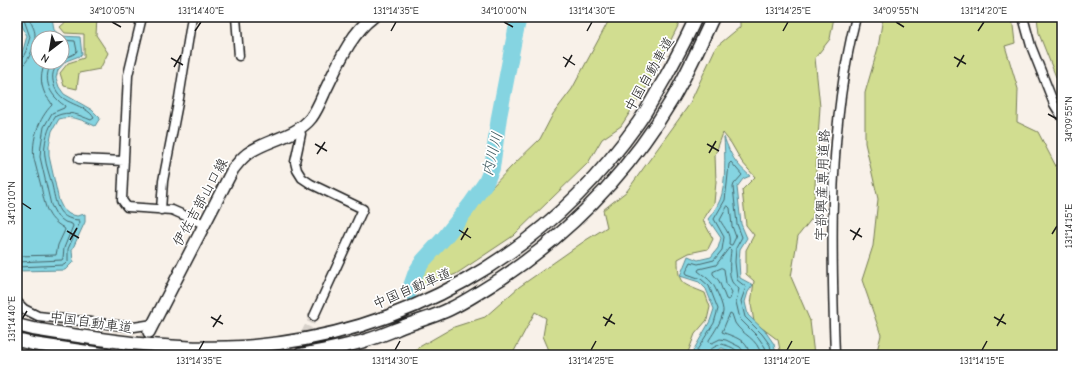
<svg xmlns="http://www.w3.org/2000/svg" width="1079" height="372" viewBox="0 0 1079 372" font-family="'Comic Neue','Klee One',sans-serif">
<rect width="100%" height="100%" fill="#f8f1e9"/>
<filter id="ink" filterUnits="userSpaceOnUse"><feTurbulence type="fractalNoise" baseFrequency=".025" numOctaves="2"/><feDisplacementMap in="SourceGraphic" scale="8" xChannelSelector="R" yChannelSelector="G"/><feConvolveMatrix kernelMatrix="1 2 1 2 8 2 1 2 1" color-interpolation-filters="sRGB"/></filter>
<g filter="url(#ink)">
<!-- green -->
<path fill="#d1dd90" stroke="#767c56" d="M73 17H97L96 35 108 53 100 69 79 73 77 89 64 86 60 73 68 63 84 58V34L65 33 60 27 69 19Z
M612 17H681L678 26 648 85 621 126 602 139 588 163 513 236 456 274 417 289 418 276 435 255 487 192 512 166 540 139 553 114 572 89 609 20Z
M740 17H834L830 39 815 58 820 107 813 217 798 236 791 277 810 321 814 355H781L778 340 754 322 751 304 754 281 746 274V250L754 235 746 225 742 190 755 177 742 162 731 143 723 133 715 155 716 182 714 203 703 220 713 239 708 249 689 253 678 259C678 286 682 283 705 293L710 307 707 320 695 334 687 355H551L543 336 546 318 535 312 512 355H411L414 350 454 327 485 317 519 287 586 240 607 227 603 210 627 191 689 105 716 47 740 27Z
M883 17H1012L1015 43 1005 46 1018 89 1017 122 1038 132 1060 174 1062 176V355H876L881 335 862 280 873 246 878 199 865 143V93L878 48Z
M1037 17H1062V92L1039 34Z"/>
<!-- water -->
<path fill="#85d4e1" stroke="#5b8a92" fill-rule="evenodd" d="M18 17H52L54 30 61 36 80 37 82 55 66 61 58 70 56 78 59 87 64 94 92 110 100 118 95 126C82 120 72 115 59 119L52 131 49 146V156L59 201 63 209 69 214 77 216 85 214V222L72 250 73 262 65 270 17 271V61L23 50 27 36ZM38 38H62V62H38Z
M724 137C731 156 735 163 750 176L743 179 737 187 741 224 747 238 740 249 739 261 740 278 753 285 748 292 745 302 748 315 765 331 774 344 776 355H738L722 348 708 355H694L693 351 710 321 714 309 706 289 699 282 680 276 688 256 698 260 711 257 718 248 721 238 708 219C713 213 717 207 720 200 726 186 725 153 724 137Z"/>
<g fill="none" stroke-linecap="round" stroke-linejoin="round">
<!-- shore -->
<path stroke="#46666b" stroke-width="1" d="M62 40 75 41 77 51C74 56 66 56 62 60
M17 61H20L22 59 26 51 30 37 23 17
M17 66C20 66 21 67 23 65 29 61 36 42 35 35 35 29 31 23 28 17
M728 206 730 208 732 226 736 237 732 245H731L729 244C731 233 724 228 720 220L727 207Z
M17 256 56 255 58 245 65 230 64 228C46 218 45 205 41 186 39 177 36 168 34 159 31 140 39 118 52 105 51 101 47 98 45 94 40 83 40 73 46 62
M17 262 62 260 63 258 64 248 73 226 72 224 65 222 57 216 51 205 40 157 41 145 44 127 52 113 64 108 65 106C63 104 60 103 58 100 47 90 43 74 53 62
M17 267 64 265 68 261V249L80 222 79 220C56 219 56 202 52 185 50 176 46 166 45 157 43 144 48 127 56 116 70 110 78 115 91 120L94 118C86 103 60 106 54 85 51 75 53 69 60 62
M722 268 724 269 726 283 732 292 730 299 728 300 726 299 719 281 713 274V272Z
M698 355 697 350 714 323 718 309 709 286 701 279 687 274 686 272 691 262 698 264 714 260 722 250 724 237 714 219 725 200 727 184 729 164 731 162 742 175 734 184 733 187 737 224 742 237 736 248 735 262 737 280 746 287 741 301 745 317 762 334 770 345 772 355
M708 355C708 349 716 346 722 344 728 346 738 348 738 355
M743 355V351L740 347 726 340 720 339 712 343 709 342V340C715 331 721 322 723 312 724 307 716 288 712 283 708 278 703 275 698 271L699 269 716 265 729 248 731 250C730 259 728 274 732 282 734 285 737 287 739 289L736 302 740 319 758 337 765 347 767 355
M749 355C749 340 734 337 722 332L730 313 732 314C733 317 734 320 735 323 742 335 758 338 761 355"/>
<!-- river -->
<path stroke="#85d4e1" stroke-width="16" d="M409 292 416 272 423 261 445 237 470 205 486 182 492 168 499 117 514 39 519 17"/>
<!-- minor-tunnel -->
<path stroke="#d7d1ca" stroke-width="8" stroke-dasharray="8 4" stroke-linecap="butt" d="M294 355 314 316"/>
<!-- major-tunnel -->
<path stroke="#d7d1ca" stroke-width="11" stroke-dasharray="11 5.5" stroke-linecap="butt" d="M135 355 149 332"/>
<!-- minor casing -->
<g stroke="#1c1c1c" stroke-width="11">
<path id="minor" d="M142 17 128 75 122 200 127 207 172 210 204 224
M236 17 239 56
M1023 17 1031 46 1054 104 1062 117
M298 130 301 134 295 162 297 170 302 178 311 184 363 209 314 316
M79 159 124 161
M161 210 163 181 179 98 192 17
M17 302 24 309 38 316 134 327 153 324
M835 355C831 242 828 127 856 17"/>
</g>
<!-- major casing -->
<g stroke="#1c1c1c" stroke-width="14">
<path id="major" d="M149 332 233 169C238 163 243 156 250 152 269 139 296 137 311 118 317 110 321 100 325 91 338 65 350 34 373 17"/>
</g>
<!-- highway casing -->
<g stroke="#1c1c1c" stroke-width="15">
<path id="highway" d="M17 325 33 329C102 340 172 351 242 347 403 336 545 255 638 123 648 109 656 93 665 78 676 58 687 38 696 17
M17 340 33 344 108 355
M300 355C322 351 345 347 367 340 381 336 394 330 407 325 422 320 438 315 452 308 468 300 483 290 499 280 570 233 629 172 673 98 688 72 700 45 713 17"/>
</g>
<!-- minor -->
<use href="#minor" stroke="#fff" stroke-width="8"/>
<!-- major -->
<use href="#major" stroke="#fff" stroke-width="11"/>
<!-- highway -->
<use href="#highway" stroke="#fff" stroke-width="12"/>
</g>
</g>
<!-- ticks -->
<path fill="none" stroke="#1c1c1c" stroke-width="1.5" d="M112 22 121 27M504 22 513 27M896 22 904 27M195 31 201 22M391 31 396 22M587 31 592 22M783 31 788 22M978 31 984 22M563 57 575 65M954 57 966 64M171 58 183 65M174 67 181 55M565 67 572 55M957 67 964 55M1048 114 1057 119M315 144 327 151M707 144 719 151M709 153 716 141M317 154 325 142M22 203 31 209M459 230 471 238M850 230 862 237M67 231 79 238M1052 234 1057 226M70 240 77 228M461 240 468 228M853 240 860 228M211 317 223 324M603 317 615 324M994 317 1006 324M22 319 27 311M605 326 612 314M997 326 1004 314M213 327 221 315M199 350 204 341M395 350 400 341M591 350 596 341M787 350 792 341M982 350 987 341"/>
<g text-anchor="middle" stroke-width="3.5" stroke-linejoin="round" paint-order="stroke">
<!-- street labels -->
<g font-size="14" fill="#1c1c1c" stroke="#fff">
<text transform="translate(649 74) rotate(-60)" y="5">中国自動車道</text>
<text transform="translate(822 185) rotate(-88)" y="5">宇部興産専用道路</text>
<text transform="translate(200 202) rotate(-61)" y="5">伊佐吉部山口線</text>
<text transform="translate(412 288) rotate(-23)" y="5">中国自動車道</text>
<text transform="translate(91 322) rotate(8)" y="5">中国自動車道</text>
</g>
<!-- water labels -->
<g font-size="15" font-style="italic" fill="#415c61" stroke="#fff">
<text transform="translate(492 154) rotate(-76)" y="5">内川川</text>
</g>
</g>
<!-- margin -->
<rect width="1079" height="372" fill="none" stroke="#fff" stroke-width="44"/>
<!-- north arrow -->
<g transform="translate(50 50) rotate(211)"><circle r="19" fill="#ffffff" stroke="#a4a4a4"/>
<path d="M0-3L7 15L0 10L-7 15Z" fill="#1c1c1c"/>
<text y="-6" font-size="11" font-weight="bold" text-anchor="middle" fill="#1c1c1c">N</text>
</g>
<rect x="22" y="22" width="1035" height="328" fill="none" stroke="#1c1c1c" stroke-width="1.5"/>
<g font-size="10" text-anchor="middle" fill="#1c1c1c">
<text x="112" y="14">34°10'05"N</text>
<text x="201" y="14">131°14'40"E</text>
<text x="396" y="14">131°14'35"E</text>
<text x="504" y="14">34°10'00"N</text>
<text x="592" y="14">131°14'30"E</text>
<text x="788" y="14">131°14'25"E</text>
<text x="896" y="14">34°09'55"N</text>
<text x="984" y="14">131°14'20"E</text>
<text transform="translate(1068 119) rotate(-90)" y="4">34°09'55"N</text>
<text transform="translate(11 203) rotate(-90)" y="4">34°10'10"N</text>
<text transform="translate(1068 226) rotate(-90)" y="4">131°14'15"E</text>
<text transform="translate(11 319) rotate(-90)" y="4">131°14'40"E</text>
<text x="199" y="364">131°14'35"E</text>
<text x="395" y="364">131°14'30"E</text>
<text x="591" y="364">131°14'25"E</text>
<text x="787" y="364">131°14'20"E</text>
<text x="982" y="364">131°14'15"E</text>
</g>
</svg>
